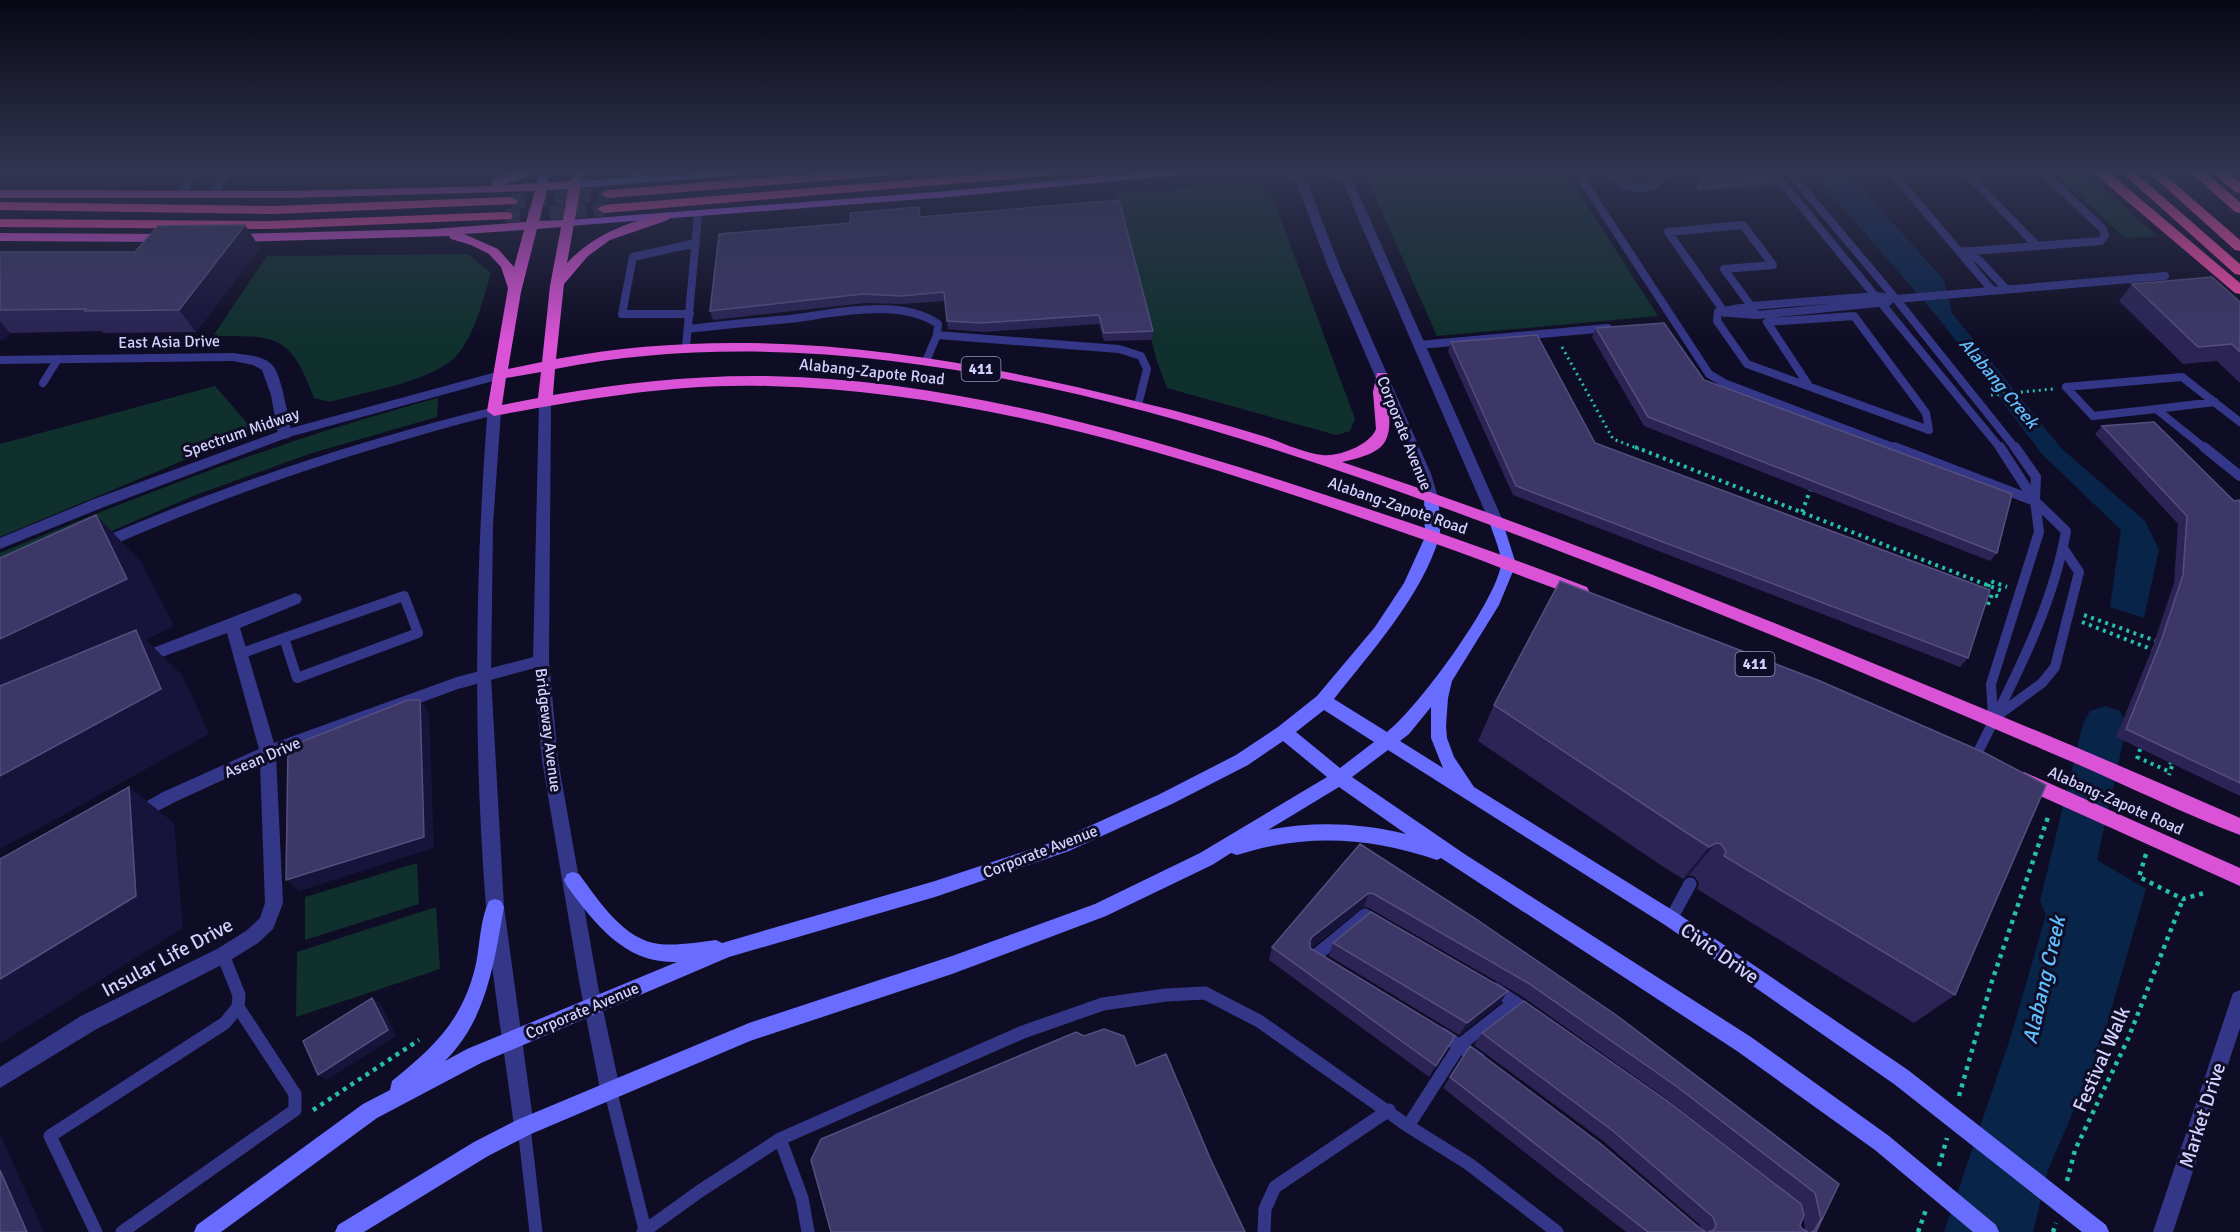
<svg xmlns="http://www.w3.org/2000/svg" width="2240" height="1232" viewBox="0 0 2240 1232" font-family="Signika,sans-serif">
<rect width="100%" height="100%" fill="#0f0d25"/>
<!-- green -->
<path fill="#0f302d" d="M1375 169H1564L1658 316 1437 336 1370 185 1369 177Z
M2051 169H2080L2157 236 2125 238Z
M1241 184 1261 188 1273 198 1355 419 1350 431 1336 435 1167 388 1156 358 1114 193Z
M468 254 491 273C483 299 475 334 458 354 436 381 364 392 330 402L314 398C290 334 277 336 213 336L267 256Z
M215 386 254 431 0 537V444Z
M438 398 437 417 312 453 193 496 0 579V553C144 493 287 438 438 398Z
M417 863 419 904 305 940V897Z
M436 907 440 969 296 1017 297 952Z"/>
<!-- water -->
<path fill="#082449" d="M1809 169H1845L1944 280 1952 313 2061 448 2145 521 2159 550 2144 618 2110 607 2121 530 2042 454 1936 315Z
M2067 842 2146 889 2099 1052 2048 1170 2033 1232H1944L2011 1036Z"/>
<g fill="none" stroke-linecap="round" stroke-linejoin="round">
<!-- river -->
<path fill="#082449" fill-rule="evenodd" d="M2105 706 2120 711 2127 724 2088 901 2081 917 2064 923 2047 917 2040 901 2083 724 2090 711Z"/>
<!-- motorway-tunnel -->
<path stroke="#2c2a46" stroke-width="14" stroke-dasharray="14 8" stroke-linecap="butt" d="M511 201 608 194
M506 216 604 209"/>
<!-- path-far2 -->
<path stroke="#25bfac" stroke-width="3" stroke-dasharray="2 4" stroke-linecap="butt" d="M1562 347 1613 439 1639 449
M1991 395 2053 389"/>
<!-- path-far1 -->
<path stroke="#25bfac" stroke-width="4" stroke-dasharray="3 4.5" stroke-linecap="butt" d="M1635 447 2005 592
M1802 512 1811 488
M1986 594 1990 581 2007 587
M1983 604 1987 607 1992 594 2002 598
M2084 615 2159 642
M2082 622 2156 651
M2137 757 2170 772
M2137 759 2141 746
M2169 762 2173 763 2169 775"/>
<!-- path -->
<path stroke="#25bfac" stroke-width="4.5" stroke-dasharray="4 5" stroke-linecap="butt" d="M2146 854 2139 877 2183 899 2204 893
M1959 1096 1991 984 2048 817
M313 1110 419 1040
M1939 1166 1947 1138
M2067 1181 2075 1150 2128 1039 2183 899
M1918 1232 1927 1207
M2053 1232 2056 1223"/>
<!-- service-far2 -->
<path stroke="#343688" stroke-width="8" d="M1575 169 1709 374 1724 383 1898 449
M1604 169C1618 187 1651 198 1665 174L1664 169
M1771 169 2001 449
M1787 169 1896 299 2016 449
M1889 169 1992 290
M1963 169 2036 245
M1965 251 1980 261 2006 289
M1960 252 2101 241 2105 235 2102 228 2039 169
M1724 269 1754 310
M1724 269 1773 265
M1718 312 1751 306 1876 296 1896 299 2165 276
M1718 312 1717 321 1747 364 1929 430
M1725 313 1668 232 1743 225 1773 265
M1730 313 1757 315 1888 302
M690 314H622L633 257 696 243
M688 329C722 325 755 322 789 319 833 314 899 297 938 324L937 335 926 361
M937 335 1119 349 1141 356 1147 369 1138 405
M1419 345 1608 328
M686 347 698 214
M43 383 58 359
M1809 386 1767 322 1854 316 1926 413 1929 430
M2066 387 2182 377 2240 422
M2066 387 2093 416 2156 409
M2206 449 2156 409 2215 402"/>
<!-- service-far1 -->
<path stroke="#343688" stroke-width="10" d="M1894 447 2035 501
M2204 447 2240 476
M404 596 418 633 297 678 284 638Z
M240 654 284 638
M1993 716 1991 684 2039 532 2035 501 2036 477 2015 447
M1997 716 2042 683 2055 667 2079 572 2063 548
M1975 758C2011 685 2052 611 2066 531L2035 501 2000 447"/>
<!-- service -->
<path stroke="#343688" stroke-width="13" d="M1671 919 1690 884
M1321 961 1314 957 1365 915 1377 922
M1495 989 1529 1012
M1442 1034 1479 1059
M610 1089 645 1230
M1408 1126 1460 1045 1515 1002
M524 1127 536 1232
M780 1139 802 1198 808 1232
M96 1232 50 1136 225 1023 238 1007 239 995 223 955
M122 1232 295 1110V1094L238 1007
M643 1232 700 1191 780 1139 1023 1032 1103 1004 1166 995 1205 993 1259 1021 1408 1126 1469 1164 1557 1232
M1264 1232 1265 1209 1275 1187 1389 1110"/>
<!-- minor -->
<path fill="#343688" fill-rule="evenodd" d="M190 169H200L184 198H176L175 196Z
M223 169H233L217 198H209L208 196Z
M1269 169 1293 171 1307 182 1340 267 1431 474 1438 497 1436 501 1431 502 1424 497 1417 474 1328 267 1297 184 1285 175Z
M1309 169 1336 170 1353 181 1503 521 1501 525H1491L1489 521 1343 183 1329 175 1310 171Z
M233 353C245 355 264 355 273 366 282 376 288 419 292 434L290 437 285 439 278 434 271 395 262 370 253 365 233 361 0 364V356Z
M295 593 300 595 302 599 300 603 240 628 274 743 457 677 541 655 546 657 549 661 546 665 458 689 276 756 283 903 273 929 258 943 229 961 95 1030 0 1088V1067L81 1016 217 949 246 931 260 918 265 903 260 763 175 802 137 822 131 820 129 815 131 810 163 792 259 749 227 633 140 665 135 663 132 659 135 655Z
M2240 990V1028L2173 1232H2153L2231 999 2233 993Z"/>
<!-- tertiary -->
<path fill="#343688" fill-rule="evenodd" d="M500 371 506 375 504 378 289 437 104 507 0 549V538L94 499 280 431Z
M545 397 551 401 549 661 558 760 598 986 620 1089 617 1096 610 1099 603 1096 600 1089 580 986 542 760 533 661 539 401Z
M494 407 501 411 493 525 491 676 504 907 534 1127 531 1134 524 1137 517 1134 514 1127C505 1054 492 980 486 907 473 743 475 580 487 417 355 451 228 494 104 549H94L92 545 94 541C224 485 357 441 494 407Z"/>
<!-- secondary -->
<path fill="#686dff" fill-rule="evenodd" d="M540 169H550L547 187 542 190 537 187Z
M576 169H586L582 181 632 177 608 171 607 169H624L644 174 645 176 745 169H790L785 172 575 188 570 185Z
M1431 492 1438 497C1439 510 1442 526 1439 538 1421 597 1371 652 1334 699L1387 732C1417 709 1495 603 1501 565 1503 556 1492 531 1489 521L1491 517H1501L1516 564 1499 605 1452 681 1448 698 1446 726 1447 738 1454 757 1474 787 1677 913 1908 1070 2106 1225 2109 1232H2082L1894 1084 1665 925 1388 750 1352 777 1466 855 1751 1037 1889 1136 1996 1225 1999 1232H1973L1875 1150 1737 1051 1441 858 1437 860C1370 837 1305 833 1237 855L1231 853 1212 865 1106 916 952 974 750 1041 531 1134 488 1156 364 1232H335L338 1225 474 1142 517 1120 749 1023 952 956 1095 904 1200 853 1327 777 1283 741 1248 765 1172 804 1069 851 935 897 729 957 481 1063 377 1118 221 1232H194L197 1225 363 1104 390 1090 392 1081C435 1046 463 1020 476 964 480 944 480 920 489 901L495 899 501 901 504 907C494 963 487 1019 445 1061L467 1049 677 962C625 964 595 924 567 886L564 880 567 874 573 872 579 874C599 901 624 940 659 944 678 946 698 942 716 940L722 943 935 881 1059 840 1160 794 1236 755 1278 727 1317 696 1375 627 1404 583 1425 537 1424 497ZM1431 707V738L1443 768 1400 741 1409 734ZM1324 710 1374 742 1340 768 1296 732ZM1339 787 1406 834C1360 823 1315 821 1268 830Z"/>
<!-- primary -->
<path fill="#b658ff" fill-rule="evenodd" d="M1178 169H1215L1210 172 948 197 569 226 563 223 569 220 948 191Z"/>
<!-- trunk -->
<path fill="#da52d6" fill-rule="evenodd" d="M521 169H535L524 178 502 185 575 181 581 185 567 263C594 234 627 223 664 213L670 217 668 220 610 240 588 256 564 284 556 359C751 322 949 354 1139 402 1182 412 1224 424 1266 437 1283 443 1304 453 1322 455 1339 457 1370 445 1376 429L1373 392 1377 373H1387C1390 380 1387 392 1388 401 1393 444 1386 452 1342 462 1505 516 1665 579 1824 643 1963 700 2102 757 2240 818V835C2174 810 2110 777 2044 750 1873 676 1700 604 1525 538 1228 426 875 306 555 369L553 395C623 383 694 375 766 376 943 379 1116 428 1283 481 1385 514 1487 548 1587 587L1589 591 1587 595 1581 597C1533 582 1486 561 1439 545 1222 469 999 392 768 386 675 383 584 399 494 416L487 411 508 288 501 267 489 254 471 245 451 239 449 236 232 242 226 238 232 234 433 229 526 222 535 191 288 198H0V190L288 191 493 186 491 183 493 180ZM568 189 563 220 539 221 547 190ZM561 227 550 286 542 362 508 369 521 292 537 229ZM524 230 514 267 498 249 464 234ZM541 372 538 398 502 405 506 378Z
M0 233 170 234 176 238 170 242 0 241Z
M2024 772 2240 868V886L2018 786 2015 780 2018 774Z"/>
<!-- motorway -->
<path fill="#ff4cad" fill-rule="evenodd" d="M875 169H927L921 173 608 198 601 194 608 190Z
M1038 169H1088L1082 173 604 213 597 209 604 205Z
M2095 169H2105L2240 283V294L2235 293 2095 174Z
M2118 169H2131L2240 264V275L2235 274Z
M2145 169H2158L2240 240V251L2235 250Z
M2187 169H2201L2240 202V213L2235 212Z
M2210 169H2224L2240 182V193L2235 192Z
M511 197 518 201 516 204 273 214 0 210V202L273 206Z
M506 212 511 213 513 216 511 219 270 229 0 227V219L270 221Z"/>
</g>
<!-- wall -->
<path fill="#2b2455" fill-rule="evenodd" d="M89 169H152L92 173Z
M1779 181 1777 186 1696 192 1697 188Z
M921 217 1153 331 1152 340 1104 341 1099 324 983 332 948 329 945 301 902 304 865 303 713 320 710 311 850 223Z
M260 248 196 332 103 333 102 331 10 333 5 339 0 340V252H135Z
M2132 284 2240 302V383L2217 361 2183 364 2119 301Z
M1596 328 1997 553 1990 561 1644 426 1592 337Z
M1451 342 1595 443 1968 658 1960 667 1513 495 1448 351Z
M2102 426 2234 501 2240 500V796L2116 737 2152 649 2174 583 2178 524 2095 434Z
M1494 705 1985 753 1955 995 1914 1023 1697 889 1699 883 1695 877 1689 875 1683 879 1662 866 1478 741Z
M1360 844 1839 1184 1816 1232H1626L1443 1088 1470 1046 1701 1230 1700 1225 1602 1140 1474 1045 1482 1033 1799 1203 1664 1097 1520 995 1369 908 1364 907 1311 948 1455 1036 1429 1077 1269 960 1272 947ZM1803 1218 1805 1227 1803 1230 1802 1229 1800 1225Z
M1333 943 1508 991 1500 1003 1459 1035 1329 956Z"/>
<!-- shaded-wall -->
<path fill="#18133a" d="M245 225 260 248 196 332 179 310Z
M0 321 10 333 5 339 0 340Z
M96 515 142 563 174 626 146 640 183 676 209 734 45 825 0 849V639Z
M420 700 429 712 434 848 299 891 286 880Z
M129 787 174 823 183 928 0 1044V979Z
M1716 843 1689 875 1683 879 1709 847Z
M1369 893 1364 907 1309 950 1310 941 1312 937Z
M1508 991 1500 1003 1459 1035 1467 1023Z
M372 998 381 1004 396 1036 327 1080 318 1075Z
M0 1134 44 1232H27L0 1170Z"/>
<!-- building -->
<path fill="#3d3767" stroke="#544f7f" stroke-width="1.5" d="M1711 169H1769L1779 181 1697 188Z
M1119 200 1153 331 1104 333 1099 315 982 323 947 321 944 292 901 296 863 294 710 311 719 234 850 223V213L919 207 920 217Z
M245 225 179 310 85 311 86 309 0 310V252H135L158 226Z
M2212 277 2240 302V352L2232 344 2198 347 2132 284Z
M1664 323 1704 380 2012 494 1997 553 1648 417 1596 328Z
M1537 335 1595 443 1990 590 1968 658 1516 486 1451 342Z
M2154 422 2234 501 2240 500V783L2126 729 2161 641 2183 575 2187 516 2102 426Z
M96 515 127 579 0 639V558Z
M1560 581 1820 681 1985 753 2046 785 1955 995 1724 856 1726 851 1721 844 1716 843 1709 847 1687 833 1494 705Z
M136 630 161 689 0 776V686Z
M408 700H420L424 837 286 880 288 747Z
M129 787 136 896 0 979V859Z
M1360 844 1476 919 1616 1015 1839 1184 1816 1232H1811L1814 1231 1821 1219 1815 1193 1676 1086 1528 983 1374 894 1369 893 1312 937 1310 941V948L1455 1036 1436 1066 1272 947Z
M1371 912 1508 991 1467 1023 1333 943Z
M372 998 388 1030 318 1075 303 1041Z
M1524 1001 1666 1100 1801 1204 1804 1215 1800 1225 1802 1229 1808 1232H1708L1714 1230 1716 1225 1713 1217 1613 1131 1482 1033Z
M1104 1029 1124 1036 1136 1066 1166 1054 1210 1158 1245 1232H831L811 1160 821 1139 1076 1032 1084 1036Z
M1470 1046 1601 1144 1702 1230 1706 1232H1648L1450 1077Z
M0 1170 27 1232H0Z"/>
<!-- sky -->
<linearGradient id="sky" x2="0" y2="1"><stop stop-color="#080714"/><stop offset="0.5" stop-color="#313551"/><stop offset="1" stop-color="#313551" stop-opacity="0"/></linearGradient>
<rect width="2240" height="341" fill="url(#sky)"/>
<g text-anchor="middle" stroke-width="6" stroke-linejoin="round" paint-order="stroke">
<!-- shield labels -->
<g fill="#0f0d25" stroke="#9896be" stroke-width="1.5">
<rect x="961.5" y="357" width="39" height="24" rx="4.5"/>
<rect x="1735.5" y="652" width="39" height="24" rx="4.5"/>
</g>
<g font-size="15" font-weight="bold" fill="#d3d1ff">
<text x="981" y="374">411</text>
<text x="1755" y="669">411</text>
</g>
<!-- street labels -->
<g font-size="16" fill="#d3d1ff" stroke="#0f0d25">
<text transform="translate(169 341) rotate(-1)" y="6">East Asia Drive</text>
<text transform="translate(872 371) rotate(6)" y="6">Alabang-Zapote Road</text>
<text transform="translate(241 432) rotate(-19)" y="6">Spectrum Midway</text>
<text transform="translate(1405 433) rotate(68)" y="6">Corporate Avenue</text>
<text transform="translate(1398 505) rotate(19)" y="6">Alabang-Zapote Road</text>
<text transform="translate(549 730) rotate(83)" y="6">Bridgeway Avenue</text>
<text transform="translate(262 757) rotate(-23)" y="6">Asean Drive</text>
<text transform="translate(2116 800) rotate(24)" y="6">Alabang-Zapote Road</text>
<text transform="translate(1040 851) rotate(-21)" y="6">Corporate Avenue</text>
<text transform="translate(582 1010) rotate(-23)" y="6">Corporate Avenue</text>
</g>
<!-- water labels -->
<g font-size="18" font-style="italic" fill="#5fbfff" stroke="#0f0d25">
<text transform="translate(1999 383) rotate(50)" y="6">Alabang Creek</text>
</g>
<!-- near-street labels -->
<g font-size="20" fill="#d3d1ff" stroke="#0f0d25">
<text transform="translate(1720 953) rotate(35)" y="7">Civic Drive</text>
<text transform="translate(167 957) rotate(-28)" y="7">Insular Life Drive</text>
<text transform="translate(2101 1059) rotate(-66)" y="7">Festival Walk</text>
<text transform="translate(2202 1115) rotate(-72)" y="7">Market Drive</text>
</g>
<!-- near-water labels -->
<g font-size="21" font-style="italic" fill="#5fbfff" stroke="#0f0d25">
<text transform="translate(2044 980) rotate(-77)" y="7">Alabang Creek</text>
</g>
</g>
</svg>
